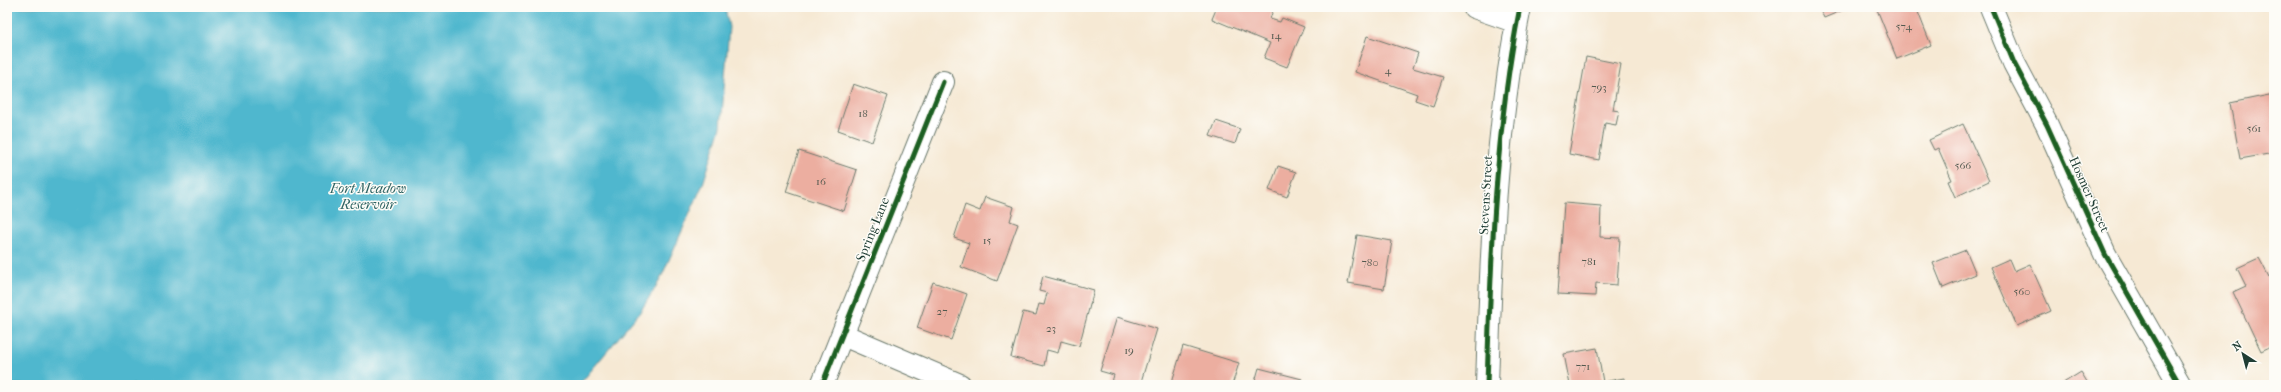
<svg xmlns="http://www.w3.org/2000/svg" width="2281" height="392" viewBox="0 0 2281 392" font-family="'IM FELL French Canon',serif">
<rect width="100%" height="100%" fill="#fdfcf7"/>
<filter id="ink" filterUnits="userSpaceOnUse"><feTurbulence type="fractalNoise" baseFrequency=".025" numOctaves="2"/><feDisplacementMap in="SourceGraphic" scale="8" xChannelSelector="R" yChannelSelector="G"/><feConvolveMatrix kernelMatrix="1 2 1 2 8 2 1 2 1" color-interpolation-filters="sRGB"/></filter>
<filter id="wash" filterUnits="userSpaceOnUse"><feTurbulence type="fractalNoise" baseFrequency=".012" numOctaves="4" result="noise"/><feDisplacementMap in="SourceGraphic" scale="16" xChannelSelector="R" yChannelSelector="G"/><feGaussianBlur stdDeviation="0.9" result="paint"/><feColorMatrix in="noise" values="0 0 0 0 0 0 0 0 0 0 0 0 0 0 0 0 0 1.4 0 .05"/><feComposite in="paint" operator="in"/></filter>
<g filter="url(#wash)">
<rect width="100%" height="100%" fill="#f6e9d4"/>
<!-- water -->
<path fill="#4fb7ce" stroke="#377a81" d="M7 7H725L729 27 721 127 703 184 660 280 640 312 579 385H7Z"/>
<g id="blocks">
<!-- building -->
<path fill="#ecaea0" d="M1217 7H1274L1270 19 1280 22 1282 18 1304 27 1287 67 1264 58 1270 43 1212 19Z
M1819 7H1850L1824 18Z
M1876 7H1916L1931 45 1897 59Z
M1367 36 1418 53 1413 68 1443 77 1433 106 1415 100 1417 94 1355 72Z
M1586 57 1621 64 1613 110 1619 111 1616 125 1605 123 1599 160 1569 154Z
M853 84 888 96 872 142 838 130Z
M2274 94V153L2240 159 2230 103Z
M1216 121 1240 129 1235 144 1210 136Z
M1963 124 1989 181 1955 197 1948 181 1952 180 1938 148 1934 150 1929 140Z
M799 151 857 170 844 211 786 192Z
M1278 166 1296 172 1287 197 1269 190Z
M985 197 1014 207 1010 221 1018 224 997 281 961 267 969 243 954 238 965 205 980 211Z
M1564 203 1601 206 1600 237 1620 238 1617 285 1596 283 1595 296 1558 294Z
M1357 235 1392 241 1384 289 1348 283Z
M1966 250 1976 274 1943 288 1933 263Z
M2259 258 2269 277 2274 274V345L2261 351 2233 292 2246 286 2237 268Z
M2009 259 2014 271 2030 264 2051 311 2017 326 1991 267Z
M1043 276 1094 290 1079 346 1061 341 1058 353 1047 350 1044 366 1011 357 1023 312 1036 315 1039 304 1044 305 1047 293 1039 291Z
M933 282 967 294 951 340 917 328Z
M1117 317 1157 329 1140 385H1111L1114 375 1100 371Z
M1183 346 1239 363 1232 385H1171Z
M1597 348 1603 382 1624 378 1625 385H1570L1564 354Z
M1259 368 1302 379 1300 385H1254Z
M2081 372 2089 385H2060Z"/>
</g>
</g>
<g filter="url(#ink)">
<use href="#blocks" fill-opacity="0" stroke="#6a796c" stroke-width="1"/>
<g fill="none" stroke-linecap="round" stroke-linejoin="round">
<!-- minor casing -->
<g stroke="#6a796c" stroke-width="24">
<path id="minor" d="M1474 7 1517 22
M1991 7 2014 63 2047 125 2105 254 2180 385
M843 335 960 385
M822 385 943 82
M1487 385C1491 258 1495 132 1520 7"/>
</g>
<!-- minor -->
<use href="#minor" stroke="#fff" stroke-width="22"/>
<!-- cycleway casing -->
<g stroke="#fdfcf7" stroke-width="8">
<path id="cycleway" d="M1991 7 2014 63 2047 125 2105 254 2180 385
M822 385 943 82
M1487 385C1491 258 1495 132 1520 7"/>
</g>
<!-- cycleway -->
<use href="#cycleway" stroke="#1b5e20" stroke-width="5"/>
</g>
</g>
<g text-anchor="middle" stroke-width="3" stroke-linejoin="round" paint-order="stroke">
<!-- number labels -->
<g font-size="11" fill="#52594f">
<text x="1904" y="30">574</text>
<text x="1276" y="39">14</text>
<text x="1388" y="74">4</text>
<text x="1599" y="91">793</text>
<text x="863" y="117">18</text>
<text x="2254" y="132">561</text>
<text x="1963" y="169">566</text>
<text x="821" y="185">16</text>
<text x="987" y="244">15</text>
<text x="1589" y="265">781</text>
<text x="1370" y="266">780</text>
<text x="2022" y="295">560</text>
<text x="942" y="315">27</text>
<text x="1051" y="332">23</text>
<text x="1129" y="354">19</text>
<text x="1583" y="370">771</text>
</g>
<!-- street labels -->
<g font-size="13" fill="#1f3d34" stroke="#fdfcf7">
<text transform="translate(2090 194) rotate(66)" y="5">Hosmer Street</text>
<text transform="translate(1485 195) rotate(-87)" y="5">Stevens Street</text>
<text transform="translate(872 229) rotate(-68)" y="5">Spring Lane</text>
</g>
<!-- water labels -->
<g font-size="14" font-style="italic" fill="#2d6262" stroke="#fdfcf7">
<text x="368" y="193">Fort Meadow<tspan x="368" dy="16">Reservoir</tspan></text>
</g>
</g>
<!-- margin -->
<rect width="2281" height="392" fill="none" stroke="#fdfcf7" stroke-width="24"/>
<!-- north arrow -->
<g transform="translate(2243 354) rotate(324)" stroke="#fdfcf7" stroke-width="3" paint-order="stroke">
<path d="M0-3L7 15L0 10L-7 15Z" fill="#1f3d34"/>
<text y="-6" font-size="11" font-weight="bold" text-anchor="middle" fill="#1f3d34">N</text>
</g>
</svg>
